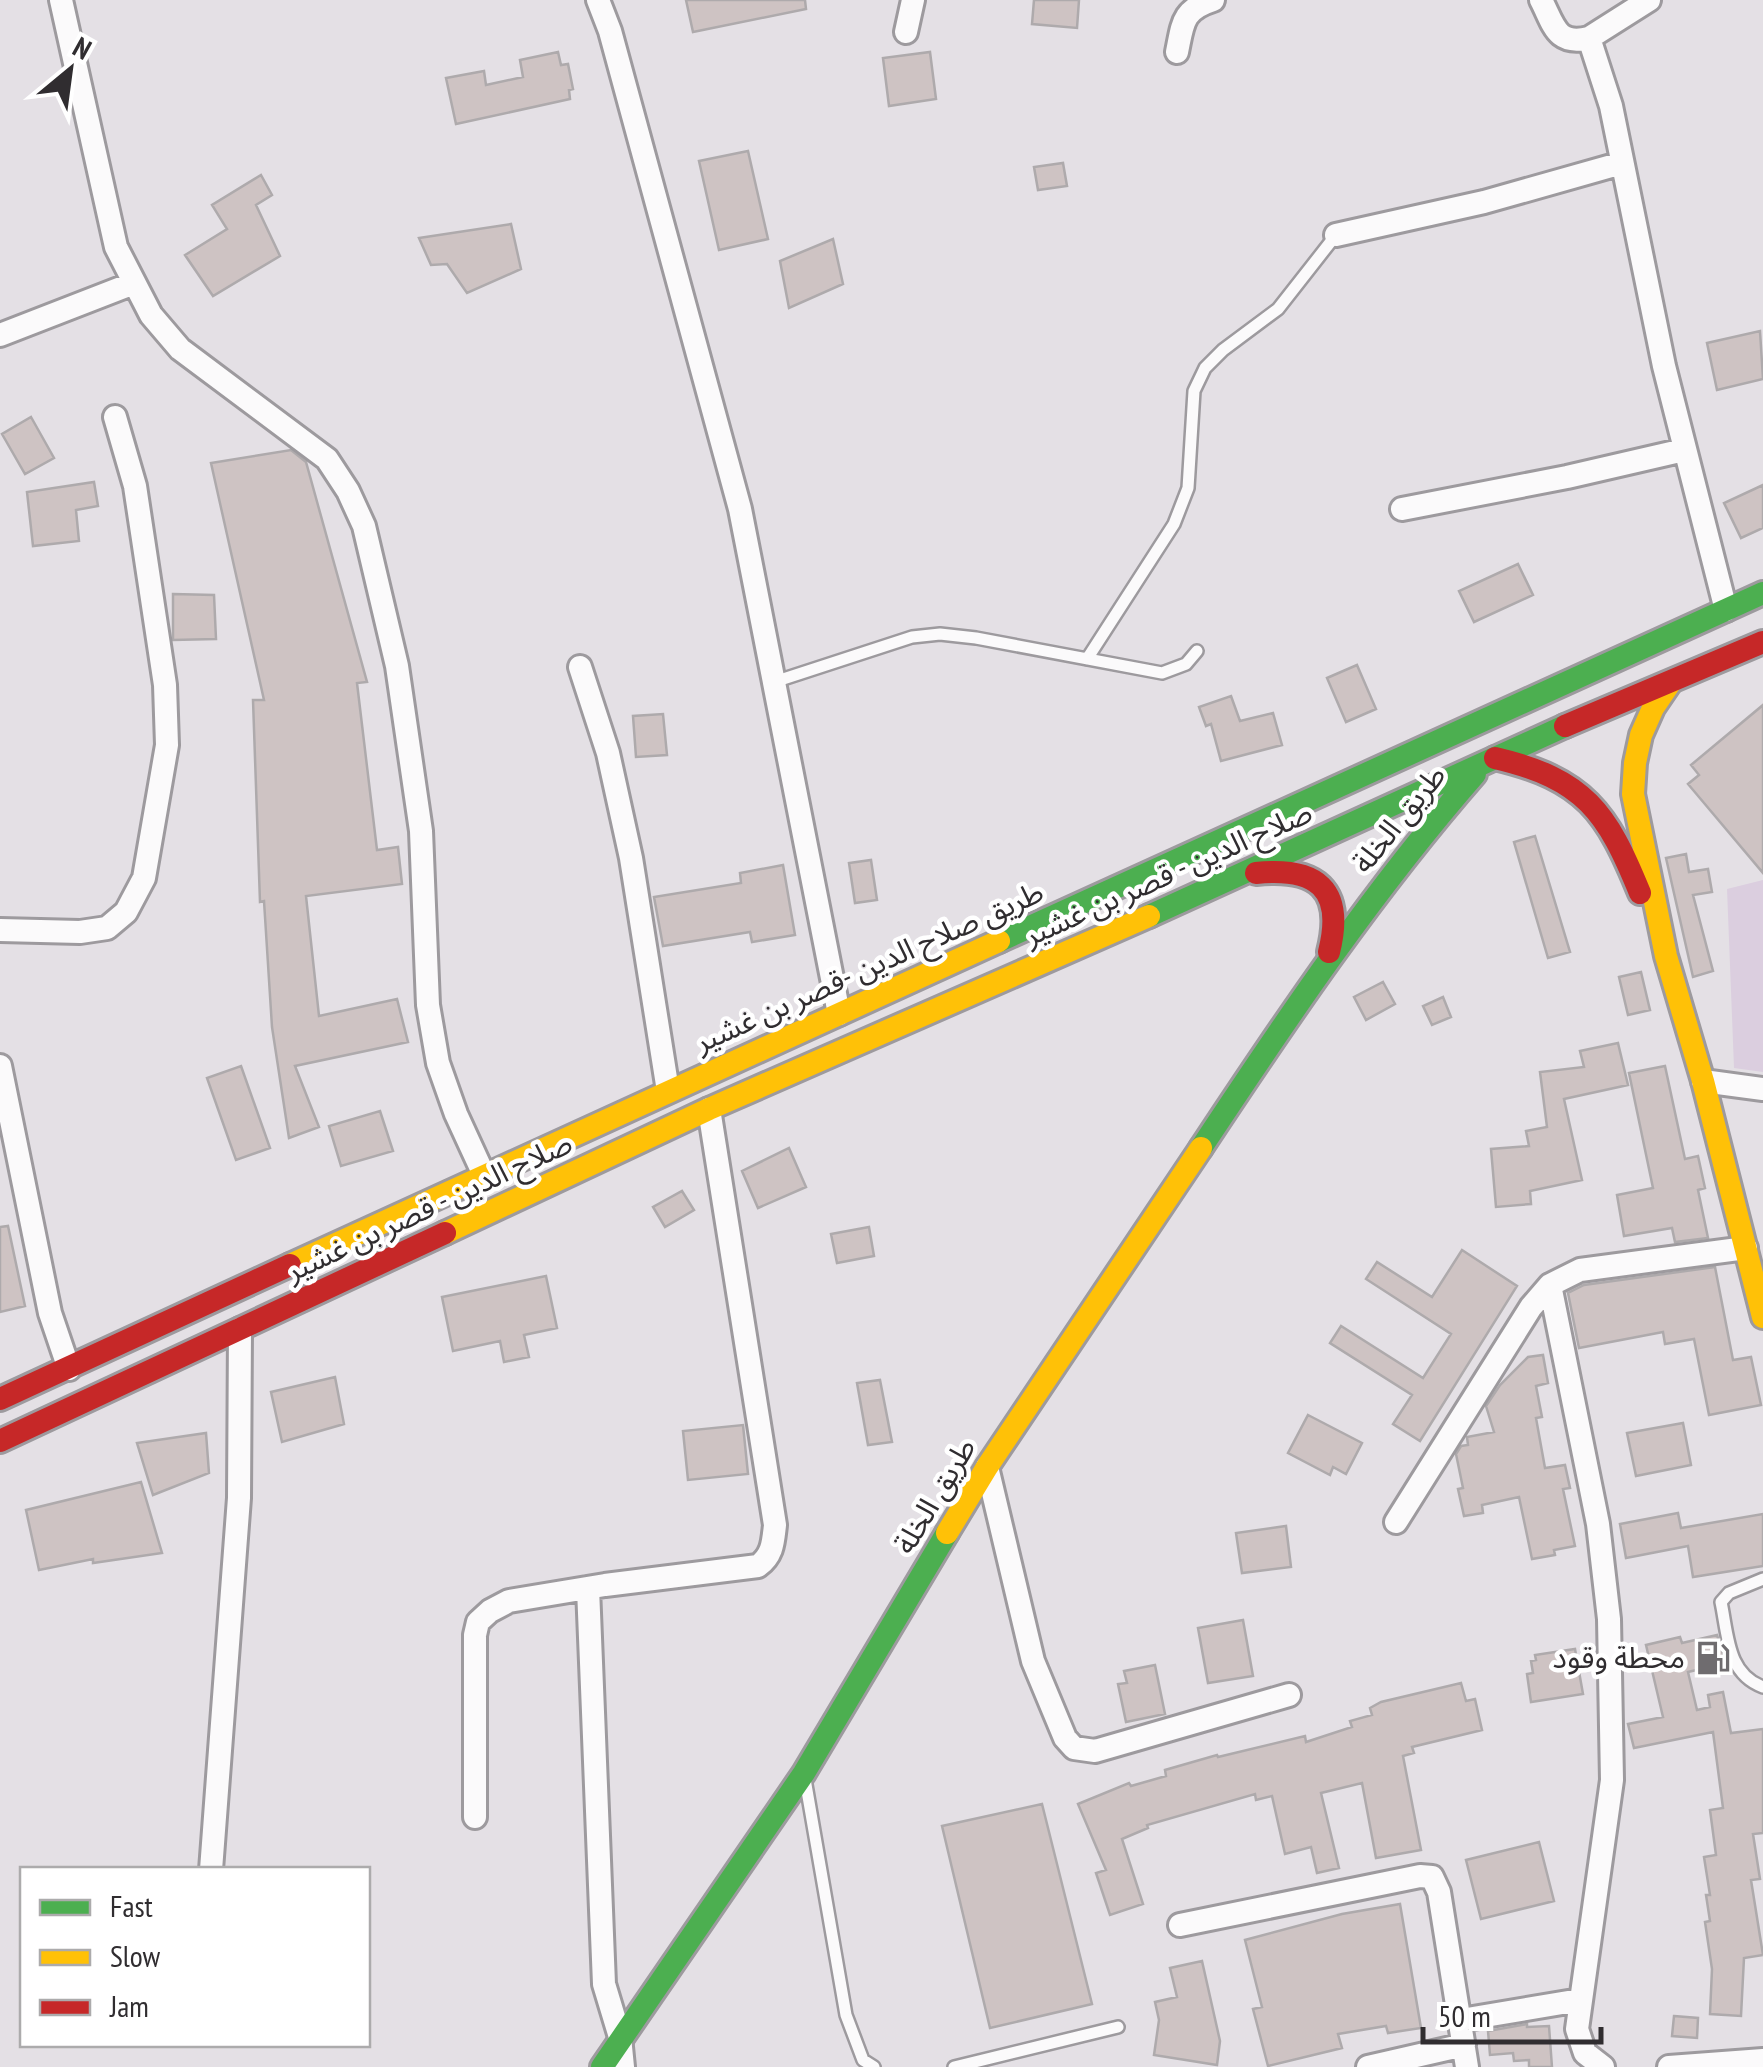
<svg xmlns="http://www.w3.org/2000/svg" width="1763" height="2067" viewBox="0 0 1763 2067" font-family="'PT Sans Narrow','Noto Sans Arabic',sans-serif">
<rect width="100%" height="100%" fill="#e4e0e5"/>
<!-- green -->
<path fill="#dbcedf" d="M1763 880V1072L1734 1068 1727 889Z"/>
<!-- building -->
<path fill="#cec3c3" stroke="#aeaaac" stroke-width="2.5" d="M686 0H805L806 9 693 32Z
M1034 0H1079L1077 28 1032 24Z
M558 52 561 65 568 64 573 89 569 90 570 99 456 124 446 78 484 71 486 85 523 77 520 60Z
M930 52 936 99 889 106 883 58Z
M748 151 768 239 719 250 699 161Z
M1063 163 1067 186 1038 190 1034 167Z
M261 175 272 195 256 205 280 256 213 296 185 255 227 229 212 205Z
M511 224 521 269 467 293 447 264 431 265 419 238Z
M833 239 843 284 789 308 780 261Z
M1760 331 1763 379 1717 390 1707 343Z
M31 417 54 458 25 474 2 434Z
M291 450 306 462 367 682 357 683 377 850 398 847 402 884 306 896 319 1016 397 999 408 1042 295 1066 319 1127 289 1138 272 1027 264 901 260 902 253 700H264L211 463Z
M94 482 98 506 76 510 79 541 33 546 27 492Z
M1763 485V528L1741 538 1724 503Z
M1518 564 1533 595 1474 622 1459 591Z
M173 594 214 595 216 639 173 640Z
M1357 665 1376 709 1346 722 1327 678Z
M1231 696 1240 721 1273 713 1282 745 1221 761 1211 724 1206 726 1199 707Z
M1763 705V873L1688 784 1699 775 1691 765Z
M663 714 667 755 636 757 633 716Z
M1535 836 1570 952 1548 958 1514 842Z
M1686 854 1689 872 1708 869 1712 892 1693 895 1713 971 1693 977 1666 858Z
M871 860 877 900 855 903 849 863Z
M783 865 795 935 752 942 750 932 663 946 654 897 741 883 740 873Z
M1641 972 1650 1010 1628 1015 1619 977Z
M1383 982 1395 1004 1366 1020 1354 997Z
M1443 997 1451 1017 1432 1025 1423 1006Z
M1618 1043 1628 1085 1564 1099 1582 1180 1530 1191 1531 1204 1496 1207 1491 1149 1529 1146 1526 1131 1547 1127 1540 1072 1584 1067 1580 1051Z
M241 1066 270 1148 236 1160 207 1078Z
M1665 1066 1685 1159 1698 1156 1705 1188 1698 1190 1708 1238 1675 1242 1672 1228 1624 1236 1617 1195 1653 1188 1629 1073Z
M380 1111 393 1151 341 1166 329 1126Z
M789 1148 806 1187 758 1208 742 1171Z
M682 1191 694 1210 665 1227 653 1207Z
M8 1226 25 1306 0 1312V1227Z
M869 1227 874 1256 837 1263 831 1234Z
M1462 1250 1517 1286 1420 1441 1393 1424 1412 1395 1330 1343 1341 1326 1423 1378 1451 1334 1366 1279 1377 1262 1432 1297Z
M1715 1267 1733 1360 1751 1357 1761 1405 1709 1415 1694 1339 1665 1344 1663 1332 1579 1348 1568 1293 1584 1285Z
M546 1276 557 1328 524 1335 529 1357 504 1362 500 1341 453 1351 442 1297Z
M1543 1355 1548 1383 1536 1386 1542 1417 1536 1418 1545 1468 1565 1465 1570 1488 1563 1489 1575 1546 1554 1550 1555 1555 1532 1559 1519 1497 1482 1505 1483 1513 1464 1516 1458 1489 1463 1488 1456 1454 1461 1446 1468 1445 1467 1437 1494 1432 1486 1406 1500 1385 1528 1357Z
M335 1377 344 1424 282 1442 271 1392Z
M880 1380 892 1442 868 1445 857 1383Z
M1308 1415 1362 1443 1346 1474 1333 1467 1330 1475 1288 1453Z
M1683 1423 1691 1465 1636 1476 1627 1433Z
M743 1425 748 1474 688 1480 683 1431Z
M206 1433 209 1473 153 1495 137 1443Z
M141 1482 162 1553 93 1563V1559L39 1570 26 1510Z
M1678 1513 1681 1528 1763 1514V1566L1693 1577 1688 1546 1626 1558 1620 1524Z
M1286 1526 1291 1567 1242 1573 1236 1533Z
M1243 1620 1253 1676 1208 1683 1198 1628Z
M1717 1635 1726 1663 1688 1672 1697 1710 1710 1707 1708 1695 1723 1692 1731 1733 1763 1729V1833L1753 1834 1760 1879 1751 1880 1763 1955 1744 1958 1741 2016 1710 2014 1712 1969 1705 1922 1710 1921 1706 1895H1710L1704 1857 1716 1855 1710 1810 1723 1808 1713 1732 1634 1748 1628 1724 1663 1717 1646 1645 1680 1637 1682 1643Z
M1575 1649 1583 1694 1531 1702 1527 1674 1533 1673 1531 1661 1536 1660 1535 1655Z
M1155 1665 1165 1714 1126 1722 1118 1684 1127 1683 1124 1671Z
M1461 1683 1466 1701 1475 1699 1482 1730 1412 1747 1414 1753 1403 1756 1421 1850 1376 1858 1362 1783 1321 1793 1339 1868 1317 1873 1311 1847 1285 1854 1272 1796 1256 1800 1255 1794 1147 1825 1148 1828 1122 1839 1143 1904 1110 1915 1096 1873 1106 1870 1078 1804 1129 1783 1131 1786 1166 1776 1165 1770 1217 1755 1218 1757 1305 1736 1306 1742 1352 1727 1350 1721 1372 1715 1370 1708 1381 1702Z
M1042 1804 1092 2004 990 2028 942 1826Z
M1539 1842 1554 1901 1481 1919 1466 1860Z
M1400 1904 1421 2028 1388 2033 1386 2026 1338 2034 1342 2048 1268 2066 1253 2009 1262 2007 1245 1940 1342 1914Z
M1202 1961 1220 2041 1217 2065 1154 2055 1159 2020 1155 2002 1177 1997 1170 1968Z
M1674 2016 1698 2018 1697 2038 1672 2036Z
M1527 2024V2027L1549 2026 1552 2067H1529V2060L1514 2061 1513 2053 1490 2055 1488 2031Z"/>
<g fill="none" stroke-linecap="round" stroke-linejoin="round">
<!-- lane casing -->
<g stroke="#9d9a9e" stroke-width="16">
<path id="lane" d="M1087 659 1174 524 1188 488 1194 391 1205 368 1223 350 1278 309 1336 235
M774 682 912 637 940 634 976 638 1162 673 1186 664 1197 651
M1763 1579 1729 1593 1721 1602C1728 1635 1727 1674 1763 1687
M805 1779 846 2015 863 2060 874 2067
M954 2067 1118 2027"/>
</g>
<!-- street casing -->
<g stroke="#9d9a9e" stroke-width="28">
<path id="street" d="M61 0 116 247 151 315 180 349 327 459 348 491 364 526 397 666 421 831 428 1005 438 1063 456 1114 484 1175
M598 0 610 31 740 509 839 1014
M1541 0C1554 25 1556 46 1589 38L1611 106 1664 366 1726 610
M906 32 913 0
M1589 38 1649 0
M1177 52C1183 23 1182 10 1213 0
M1336 235 1484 202 1622 163
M0 335 134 283
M1402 509 1567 477 1684 450
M580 667 608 753 631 858 668 1091
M0 930 80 932 107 928 126 912 144 878 167 745 165 685 135 486 115 417
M0 1066 50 1313 69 1369
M1703 1081 1763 1089
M1550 1285 1598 1524 1609 1619 1612 1780 1577 2029 1585 2053 1603 2067
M987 1467 1033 1661 1065 1738 1074 1748 1095 1751 1289 1695
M1396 1522 1531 1307 1550 1285 1580 1270 1746 1248
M588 1588 604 1984 620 2037 623 2067
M475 1817V1635L478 1622 490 1611 509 1601 605 1585 758 1566C773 1555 773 1542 775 1525L709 1109
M211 1870 239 1498 240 1329
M1180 1925 1420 1876 1432 1877 1439 1892 1467 2067
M1461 2020 1580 2000
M1368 2067 1464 2045
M1669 2067 1763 2060"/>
</g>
<!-- fast casing -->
<g stroke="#9d9a9e" stroke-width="28">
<path id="fast" d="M1149 916 1565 726
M999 941 1763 593
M1201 1148C1287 1018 1373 891 1475 774
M602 2067 804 1773 947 1533"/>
</g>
<!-- slow casing -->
<g stroke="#9d9a9e" stroke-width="28">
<path id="slow" d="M1670 683 1653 708 1641 735 1635 763 1633 794 1666 956 1703 1081 1763 1317
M445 1233 709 1109 1149 916
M290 1265 999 941
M947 1533 987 1467 1201 1148"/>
</g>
<!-- jam casing -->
<g stroke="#9d9a9e" stroke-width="28">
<path id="jam" d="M1565 726 1763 642
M1495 758C1585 779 1607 812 1640 893
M1256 873C1316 867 1345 888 1329 952
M0 1399 290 1265
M0 1441 445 1233"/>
</g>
<!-- lane -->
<use href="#lane" stroke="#fbfafb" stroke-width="11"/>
<!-- street -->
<use href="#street" stroke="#fbfafb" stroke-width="22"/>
<!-- fast -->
<use href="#fast" stroke="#4caf50" stroke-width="22"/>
<!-- slow -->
<use href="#slow" stroke="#ffc107" stroke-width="22"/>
<!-- jam -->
<use href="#jam" stroke="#c62828" stroke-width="22"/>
</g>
<!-- icons -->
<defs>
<g id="fuel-bare" transform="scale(2.7)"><path d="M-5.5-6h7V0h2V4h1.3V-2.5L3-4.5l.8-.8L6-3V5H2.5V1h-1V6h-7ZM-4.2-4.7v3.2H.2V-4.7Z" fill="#6f6c6f" stroke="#fff" stroke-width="2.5" paint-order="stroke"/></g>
</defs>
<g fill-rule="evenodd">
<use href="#fuel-bare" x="1713" y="1658"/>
</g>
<g text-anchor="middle" stroke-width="9" stroke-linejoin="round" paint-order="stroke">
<!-- street labels -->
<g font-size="30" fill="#302d30" stroke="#fff">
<text transform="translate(1399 819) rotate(-51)" y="10">طريق الخلة</text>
<text transform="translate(1168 874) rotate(-24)" y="10">صلاح الدين - قصر بن غشير</text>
<text transform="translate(869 967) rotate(-24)" y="10">طريق صلاح الدين -قصر بن غشير</text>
<text transform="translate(429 1207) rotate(-25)" y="10">صلاح الدين - قصر بن غشير</text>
<text transform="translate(935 1496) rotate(-59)" y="10">طريق الخلة</text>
</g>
<!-- poi labels -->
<g font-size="30" fill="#302d30" stroke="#fff" text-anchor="end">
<text x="1685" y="1668">محطة وقود</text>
</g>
</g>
<!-- legend -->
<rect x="20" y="1867" width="350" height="180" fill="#ffffff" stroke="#acabac" stroke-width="2.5"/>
<rect x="40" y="1900" width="50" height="15" fill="#4caf50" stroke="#acabac" stroke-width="2.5"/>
<text x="110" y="1917" font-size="30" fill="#302d30">Fast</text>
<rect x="40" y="1950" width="50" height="15" fill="#ffc107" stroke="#acabac" stroke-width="2.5"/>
<text x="110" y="1967" font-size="30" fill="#302d30">Slow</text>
<rect x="40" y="2000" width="50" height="15" fill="#c62828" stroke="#acabac" stroke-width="2.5"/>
<text x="110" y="2017" font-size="30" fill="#302d30">Jam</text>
<!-- north arrow -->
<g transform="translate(70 70) rotate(29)" stroke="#ffffff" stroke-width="8" paint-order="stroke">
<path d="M0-8L18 38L0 25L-18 38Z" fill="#302d30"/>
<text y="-15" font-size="28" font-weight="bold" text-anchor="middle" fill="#302d30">N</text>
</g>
<!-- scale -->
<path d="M1423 2027v15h178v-15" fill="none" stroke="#302d30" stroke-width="5"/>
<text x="1438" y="2027" font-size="30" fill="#302d30" stroke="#ffffff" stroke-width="8" paint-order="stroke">50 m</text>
</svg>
